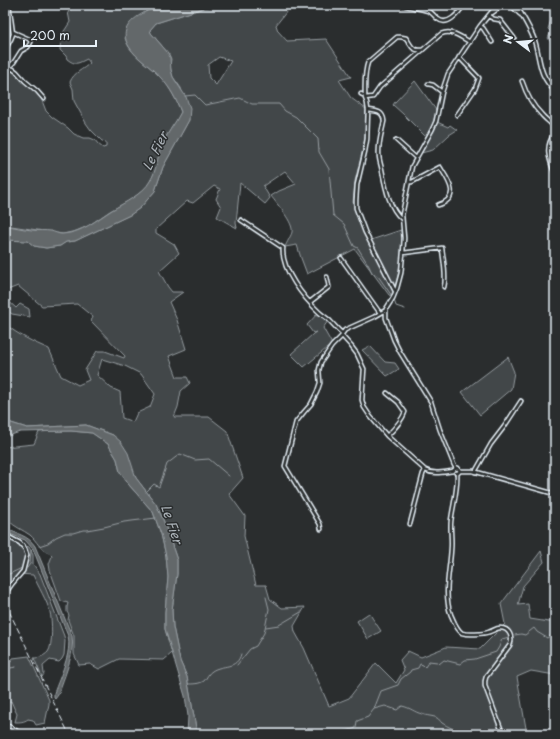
<svg xmlns="http://www.w3.org/2000/svg" width="560" height="739" viewBox="0 0 560 739" font-family="'Playpen Sans',sans-serif">
<rect width="100%" height="100%" fill="#2a2d2e"/>
<filter id="ink" filterUnits="userSpaceOnUse"><feTurbulence type="fractalNoise" baseFrequency=".025" numOctaves="2"/><feDisplacementMap in="SourceGraphic" scale="8" xChannelSelector="R" yChannelSelector="G"/><feConvolveMatrix kernelMatrix="1 2 1 2 8 2 1 2 1" color-interpolation-filters="sRGB"/></filter>
<g filter="url(#ink)">
<!-- green -->
<path fill="#424648" stroke="#959ca0" fill-rule="evenodd" d="M76 5H160L146 11 125 38C126 41 127 44 129 47 137 59 151 67 161 77 170 88 176 99 181 112L176 122 172 127 161 146 156 169 150 182 145 189 132 199 110 211 88 226 76 231 63 234 5 225V72L13 71 15 72 25 83 35 90 41 98 46 111 52 117 68 128 74 134 83 138H90L95 140 98 144 103 148 106 147V142L102 141 91 130 86 123 74 101 73 89 70 82C74 72 83 70 90 63L87 59C78 63 76 66 67 59L66 56 60 50 61 36 70 22 68 12Z
M213 5H277L276 6 287 11 276 25 278 31 287 41 326 39 351 77 339 80 351 98 366 109 365 137 362 153 355 181 353 203 356 214 368 241 401 230C403 252 400 276 391 296L389 295 355 249 307 274 301 258 297 245 285 247C286 244 292 234 292 232 294 223 277 204 271 196L279 191 296 184 285 171 263 186 270 198 265 204 240 183 236 223 237 228 217 217 221 207 216 199 220 189 214 186 193 203 187 201 156 229V233L174 244 179 253 159 271 168 287 172 292H183L169 302 177 320 186 349 169 356 177 377H187L190 383 181 391 178 407 174 417H209L227 431 243 478 229 494 245 516 244 536 256 585H266L270 599 282 608 305 607 294 626 295 632 304 648 329 706 349 698 376 663 396 683 404 670 400 660 408 651 421 657 446 647 480 649 505 624 501 604 541 551 544 562 523 586 518 605 528 604 530 619 555 623V675L531 671 517 677 527 734H196V728L187 677 180 661 173 627 172 610 177 574V560L164 522 156 504 136 478 113 435 86 425 27 428 5 421V324C18 335 33 342 49 349L61 376 78 385 89 380 85 370 97 351H105L124 358 125 356 91 321 93 317 77 304 42 306 18 286 5 291V240L28 241 34 246 46 248 60 246 66 242 75 241 130 215 140 208 155 191 163 167 189 120 181 88 173 77 171 70 170 66 171 59 168 53 151 33 150 30 156 23ZM219 57 231 61 216 85 209 78 208 65ZM102 359 125 366 141 374 155 394 150 407 137 413 133 422 122 418 120 392 111 388 97 375Z
M549 5H555V48L548 38 551 32 548 29C551 20 553 14 549 5Z
M415 81 436 110 433 123 426 137 403 114 393 105 395 102Z
M437 122 448 127 450 125 457 130 449 135 433 150 421 153 435 129Z
M5 298 16 308 20 304 29 309 30 317 12 314 5 309Z
M318 313 328 321 323 328 332 344 304 367 291 354 313 334 316 332 313 333 307 325Z
M370 346 385 362 395 363 399 369 387 376 362 350Z
M508 357 514 372 511 389 480 415 462 392Z
M53 431H71L92 433 108 444 117 459 120 472 129 485 153 512 161 534 166 556 168 577 165 612V629L172 653 164 660 119 659 99 669 90 664 79 665 74 654V636L68 620 69 615 67 612V607L68 603 61 601 50 570 49 564 52 556 49 553C40 550 37 541 30 535 23 530 15 527 9 521L8 525 7 526 5 525V447L34 444 39 432Z
M5 536 19 544 23 548 26 546 29 547 33 555V564L40 574 64 636 65 641 64 655 62 659 59 662 50 660 43 666 44 674 42 677 34 658C39 658 44 656 48 652 53 646 52 620 50 612 47 601 38 586 33 575L19 574 9 585 5 577Z
M369 613 381 631 368 639 357 621Z
M29 656 49 700V704L45 723 36 725 33 720 28 719C24 722 20 722 15 722L17 714 14 708 11 701 5 704V666L8 665 13 658Z"/>
<!-- water -->
<path fill="#63686b" stroke="#989fa3" d="M160 5H213L156 23 150 30 151 33 168 53 170 57 171 70 173 77 186 97 190 108 189 120 163 167 155 191 140 208 130 215 75 241 66 242 60 246 46 248 34 246 28 241 5 240V225C14 227 23 229 32 230 38 231 45 230 51 231 55 232 58 234 62 234 82 233 96 220 112 210 124 203 143 194 150 181 157 170 157 158 161 147 166 134 175 124 181 112 176 99 171 89 161 78 155 71 147 65 140 59 109 31 132 17 160 5Z
M5 421 27 428 86 425 113 435 121 442 128 453 136 478 156 504 164 522 177 560V574L172 610 173 627 180 661 187 677 196 728V734H187L188 716 185 696 165 629V612L168 577 166 556 161 534 153 512 129 485 120 472 117 459 108 444 92 433 71 431 20 432 5 437Z
M5 528C16 534 28 535 35 546L72 636C75 654 64 677 58 695L55 699 54 698V693C60 676 72 653 68 636L33 549 25 540 5 532Z"/>
<g fill="none" stroke-linecap="round" stroke-linejoin="round">
<!-- stream -->
<path stroke="#989fa3" stroke-width="1" d="M185 96 195 95 205 105 240 98 252 104H279L285 111 296 117 318 139 319 152 329 169 333 215 344 224 354 246 358 248 369 266 372 273 378 276 392 296
M394 300 396 306 405 309
M146 492 154 484 159 487 167 464 180 454 195 460 209 459 229 476
M39 546 48 543 56 537 65 533H73L83 530H87L104 527 124 522 156 518
M27 568 30 564 31 551 33 549
M5 576 22 568
M266 627 279 625 301 612
M515 635 521 634 525 635 534 628 537 632 547 638 553 634 555 635
M237 665 250 649 256 646 264 633 269 609 266 597
M5 669 16 667
M188 684C193 684 199 684 204 681 207 678 208 673 212 671 222 664 237 670 241 654
M374 709 385 706 397 710 402 706C411 708 414 712 422 714 426 716 434 716 437 718 439 719 440 721 442 723 448 727 455 729 461 734
M340 734C343 731 351 730 356 728L357 721 368 717 374 709 381 691 398 685 401 679 410 672 411 670 418 668 420 664 423 665 425 667 429 661 437 662 439 664 444 660 460 664 465 660 475 659 496 652 499 647 502 639 509 637"/>
<!-- river -->
<path stroke="#63686b" stroke-width="4.5" d="M551 5 555 17 553 29H555"/>
<!-- minor casing -->
<g stroke="#e8f1f8" stroke-width="5.5">
<path id="minor" d="M403 5C411 8 421 8 428 11 433 12 434 17 438 19 447 27 459 13 463 6
M298 7 299 5
M492 13 503 5
M488 16 494 19 500 20 514 38
M480 26 483 28 492 42
M5 50 11 39 13 34 9 5
M5 67 13 69 17 72 25 81 37 91 44 99
M8 68 14 62 21 51 28 47 31 42 29 39 13 32
M522 81C526 93 532 105 541 114 545 119 551 123 555 128
M428 84 433 85 442 92
M361 94 365 96
M365 98V96C365 85 364 73 368 62L397 37H401L406 38C412 46 411 51 423 50
M368 110C376 111 383 111 384 121 382 132 378 143 379 155 379 160 381 165 382 170 385 185 389 209 402 219
M457 115 475 89 479 78 459 57
M555 133C544 147 549 159 555 174
M396 140 416 158
M409 182H412L440 167C448 180 462 198 438 205
M241 220 283 248C281 270 304 298 319 312 323 316 328 318 331 322 335 326 338 330 342 333
M403 253 442 248C443 259 447 276 444 287
M341 258 380 313
M395 291 365 232 356 208V200L357 185 365 151 367 139 368 110 367 103 365 98 373 97 380 87 441 34C452 29 460 37 470 42
M310 302 329 287 327 277
M386 310 374 317 345 330 342 334V336L351 346 357 354 364 369 362 400 364 407 370 416 387 436 425 470C434 475 444 472 453 471L454 470
M387 393 398 402 405 412C402 421 394 429 387 436
M456 468 454 465 440 430 431 402 400 352 394 340 386 318V309L393 298 397 288 401 273 403 253 404 238 402 215 412 166 432 130 436 121 442 92 448 74 480 26 497 5
M455 469 458 468 460 471
M475 472 491 444 504 427 521 401
M456 473H458L460 471H473L555 494
M457 473C458 490 453 505 451 521 450 530 452 540 451 549 450 570 443 594 451 615 454 621 456 629 462 633 468 635 483 634 489 632 493 631 496 628 500 628 510 628 513 638 510 645L486 677 485 681V686L503 734
M410 524 423 474 425 470
M321 529 320 524 285 466 296 422 304 412 311 404 317 392 320 383 319 370 321 362 332 346 342 336
M5 535 20 543 25 549 27 555 23 571 12 584 5 594"/>
</g>
<!-- tertiary casing -->
<g stroke="#e8f1f8" stroke-width="6">
<path id="tertiary" d="M511 5 520 14
M516 5C522 16 529 26 534 39 541 59 537 73 555 91
M5 724 21 734"/>
</g>
<!-- minor -->
<use href="#minor" stroke="#2a2d2e" stroke-width="2.5"/>
<!-- tertiary -->
<use href="#tertiary" stroke="#2a2d2e" stroke-width="3"/>
<!-- rail -->
<path stroke="#e8f1f8" stroke-width="1" stroke-dasharray="6 3" stroke-linecap="butt" d="M5 603 69 734"/>
</g>
</g>
<g text-anchor="middle" stroke-width="3" stroke-linejoin="round" paint-order="stroke">
<!-- water labels -->
<g font-size="13" font-style="italic" fill="#acb3b9" stroke="#2a2d2e">
<text transform="translate(155 151) rotate(-64)" y="5">Le Fier</text>
<text transform="translate(172 524) rotate(71)" y="5">Le Fier</text>
</g>
</g>
<!-- margin -->
<rect width="560" height="739" fill="none" stroke="#2a2d2e" stroke-width="20"/>
<rect x="10" y="10" width="540" height="719" fill="none" stroke="#e8f1f8" stroke-width="1.5" filter="url(#ink)"/>
<!-- north arrow -->
<g transform="translate(518 42) rotate(286)" stroke="#2a2d2e" stroke-width="3" paint-order="stroke">
<path d="M0-3L7 15L0 10L-7 15Z" fill="#e8f1f8"/>
<text y="-6" font-size="11" font-weight="bold" text-anchor="middle" fill="#e8f1f8">N</text>
</g>
<!-- scale -->
<path d="M24 40v6h72v-6" fill="none" stroke="#e8f1f8" stroke-width="2"/>
<text x="30" y="40" font-size="12" fill="#e8f1f8" stroke="#2a2d2e" stroke-width="3" paint-order="stroke">200 m</text>
</svg>
